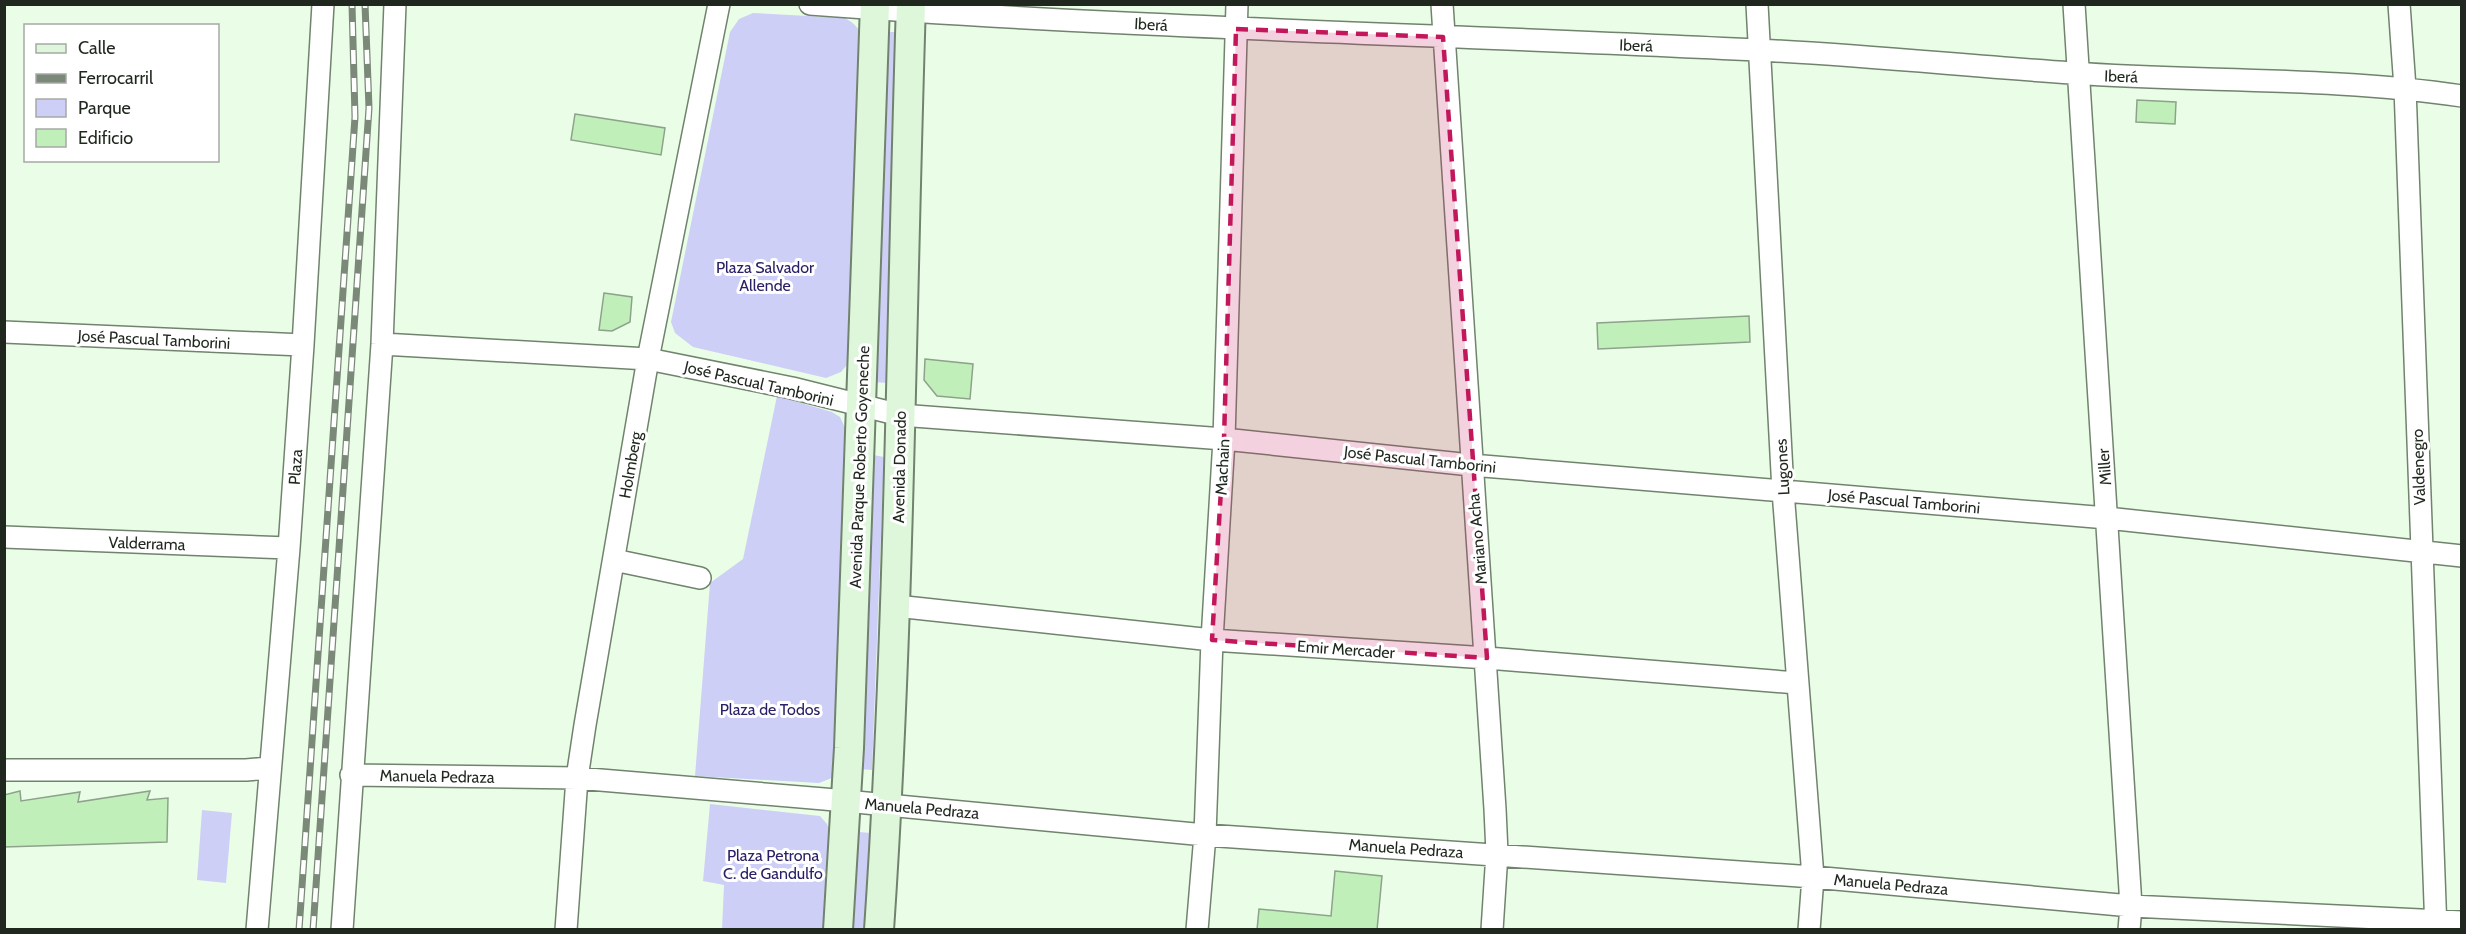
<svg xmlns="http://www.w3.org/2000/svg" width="2466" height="934" viewBox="0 0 2466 934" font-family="Cabin,sans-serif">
<rect width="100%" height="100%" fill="#eafee7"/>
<!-- green -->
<path fill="#cecff7" d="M753 13 845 18C854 23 859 28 862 37L847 365 841 372 826 378 693 347 675 333 671 322 730 32 739 19Z
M886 32H896L887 383 873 382Z
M777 396 832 412 840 417 847 432 837 773 832 778 819 783 695 776 710 583 743 559Z
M873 455 884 457 872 770 859 769Z
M710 804 820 816 827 824 830 832 824 929H722L724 885 703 881Z
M202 810 232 813 226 883 197 880Z
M859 832 871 833 864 929 852 930Z"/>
<!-- building -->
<path fill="#c1efba" stroke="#8ea18c" stroke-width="1.5" d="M2137 100 2176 102 2175 124 2136 122Z
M575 114 665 128 661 155 571 140Z
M604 293 632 297 630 322 612 331 599 330Z
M1749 316 1750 342 1598 349 1597 323Z
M925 359 973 364 970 399 937 396 924 380Z
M20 791 21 801 80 792 78 802 150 791 147 800 168 798 167 842 4 847V795Z
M1335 871 1382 876 1377 930H1257L1259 909 1331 916Z"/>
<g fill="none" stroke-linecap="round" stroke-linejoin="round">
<!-- minor casing -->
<g stroke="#71836e" stroke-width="24">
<path id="minor" d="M810 4C1125 28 1441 34 1757 50 1862 55 1967 66 2072 73 2201 82 2333 77 2462 96
M1442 4 1495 809 1497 853 1492 930
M1757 4 1783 491 1813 877 1809 930
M2074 4 2131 906 2129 930
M2399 4 2405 88 2436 930
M4 332 303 345
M382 344 648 359 792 388 900 415 1224 439 1471 465 2107 518 2462 556
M4 537 289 548
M614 560 700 578
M896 606 1212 640 1487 658 1797 683
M4 770H246L269 768
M351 775 577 778 824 799 1205 835 1813 877 2131 906 2462 922
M257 930 289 548 303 345 323 4
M342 930 382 344 395 4
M566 930 577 778 585 725 648 359 719 4
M1197 930 1205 835 1212 640 1224 439 1237 4"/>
</g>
<!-- secondary casing -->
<g stroke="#71836e" stroke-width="32">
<path id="secondary" d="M838 930 849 748 875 4
M879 930C900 622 901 313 911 4"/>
</g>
<!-- minor -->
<use href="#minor" stroke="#fff" stroke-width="21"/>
<!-- secondary -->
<use href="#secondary" stroke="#def7db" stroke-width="28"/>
<!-- rail casing -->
<g stroke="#7b8979" stroke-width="7">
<path id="rail" d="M299 930 355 117 352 4
M313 930 369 108 365 4"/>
</g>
<!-- rail -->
<use href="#rail" stroke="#fff" stroke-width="4.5" stroke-dasharray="14" stroke-linecap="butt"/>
</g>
<!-- marked area -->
<path fill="#c2185b" fill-opacity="0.2" stroke="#c2185b" stroke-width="4.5" stroke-dasharray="12 8" stroke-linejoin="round" d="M1236 29 1443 37 1487 658 1212 640 1224 439Z"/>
<g text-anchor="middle" stroke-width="6" stroke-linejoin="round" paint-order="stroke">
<!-- street labels -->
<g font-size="16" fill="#1f271e" stroke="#fff">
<text transform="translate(1151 24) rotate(3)" y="6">Iberá</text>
<text transform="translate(1636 45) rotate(2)" y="6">Iberá</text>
<text transform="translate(2121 76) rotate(2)" y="6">Iberá</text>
<text transform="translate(154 339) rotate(3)" y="6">José Pascual Tamborini</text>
<text transform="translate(759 383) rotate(13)" y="6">José Pascual Tamborini</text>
<text transform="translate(1420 459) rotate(6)" y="6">José Pascual Tamborini</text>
<text transform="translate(630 465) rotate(-80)" y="6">Holmberg</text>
<text transform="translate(295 467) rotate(-86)" y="6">Plaza</text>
<text transform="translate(859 467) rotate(-88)" y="6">Avenida Parque Roberto Goyeneche</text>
<text transform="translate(899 467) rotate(-89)" y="6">Avenida Donado</text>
<text transform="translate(1222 467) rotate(-87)" y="6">Machain</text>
<text transform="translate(1782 467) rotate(-93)" y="6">Lugones</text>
<text transform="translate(2104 467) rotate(-94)" y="6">Miller</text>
<text transform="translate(2418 467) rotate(-92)" y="6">Valdenegro</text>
<text transform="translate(1904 501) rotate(5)" y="6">José Pascual Tamborini</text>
<text transform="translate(1477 539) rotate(-95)" y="6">Mariano Acha</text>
<text transform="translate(147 543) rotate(2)" y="6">Valderrama</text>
<text transform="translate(1346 649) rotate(4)" y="6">Emir Mercader</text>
<text transform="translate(437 776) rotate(1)" y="6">Manuela Pedraza</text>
<text transform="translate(922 808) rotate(5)" y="6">Manuela Pedraza</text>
<text transform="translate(1406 848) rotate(4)" y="6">Manuela Pedraza</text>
<text transform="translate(1891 884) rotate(5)" y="6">Manuela Pedraza</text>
</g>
<!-- park labels -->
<g font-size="16" fill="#2a2065" stroke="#fff">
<text x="765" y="273">Plaza Salvador<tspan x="765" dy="18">Allende</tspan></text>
<text x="770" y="715">Plaza de Todos</text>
<text x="773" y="861">Plaza Petrona<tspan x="773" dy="18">C. de Gandulfo</tspan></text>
</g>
</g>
<!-- border -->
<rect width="2466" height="934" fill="none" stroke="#1f271e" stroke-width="12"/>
<!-- legend -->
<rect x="24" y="24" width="195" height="138" fill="#ffffff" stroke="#a5a9a5" stroke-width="1.5"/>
<rect x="36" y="44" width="30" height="9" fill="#def7db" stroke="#a5a9a5" stroke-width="1.5"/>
<text x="78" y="54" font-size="18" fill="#1f271e">Calle</text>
<rect x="36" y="74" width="30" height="9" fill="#7b8979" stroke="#a5a9a5" stroke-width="1.5"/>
<text x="78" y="84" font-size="18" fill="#1f271e">Ferrocarril</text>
<rect x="36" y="99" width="30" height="18" fill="#cecff7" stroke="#a5a9a5" stroke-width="1.5"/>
<text x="78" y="114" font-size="18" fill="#1f271e">Parque</text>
<rect x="36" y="129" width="30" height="18" fill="#c1efba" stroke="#a5a9a5" stroke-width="1.5"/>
<text x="78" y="144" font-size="18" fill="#1f271e">Edificio</text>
</svg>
